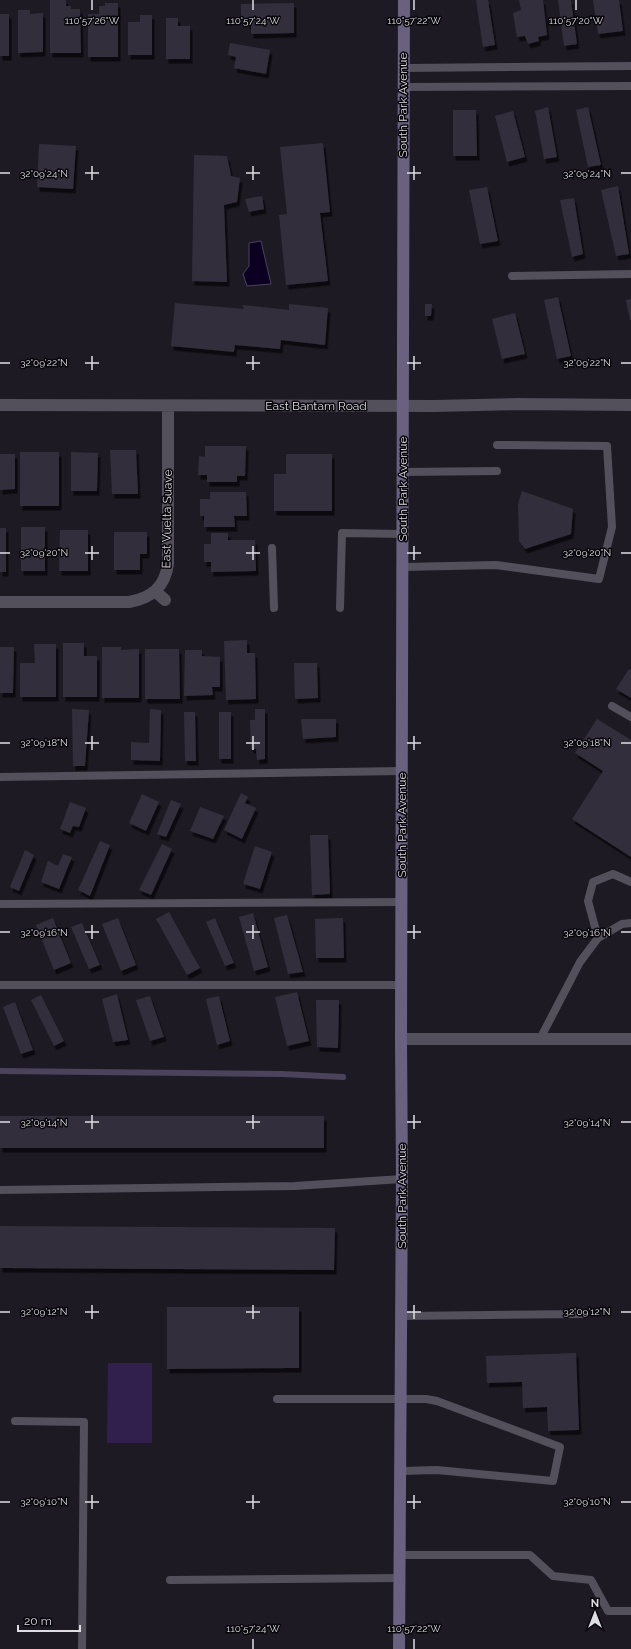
<svg xmlns="http://www.w3.org/2000/svg" width="631" height="1649" viewBox="0 0 631 1649" font-family="Raleway,sans-serif">
<defs>
<filter id="shadow"><feDropShadow dx="2.5" dy="4.5" stdDeviation="0" flood-color="#0009"/></filter>
</defs>
<rect width="100%" height="100%" fill="#1d1a24"/>
<!-- green -->
<path fill="#31204e" d="M108 1363H152V1443H107Z"/>
<!-- water -->
<path fill="#0b0021" stroke="#4b425c" d="M261 241 271 284 247 286 243 274 249 266V243Z"/>
<g fill="none" stroke-linecap="round" stroke-linejoin="round">
<!-- stream -->
<path stroke="#4b425c" stroke-width="6" d="M0 1071 282 1074 343 1077"/>
</g>
<!-- building -->
<path fill="#322f3a" filter="url(#shadow)" d="M50 0H66V6H71V9H80L81 53H50Z
M476 0H488L495 45 483 47Z
M519 0H543L547 35 538 37 539 41 528 44 525 36 517 37 513 13 521 10Z
M558 0H571L577 44 564 46Z
M593 0H619L623 31 598 34Z
M105 3H118V57H88V14H99V6H105Z
M294 3V33L251 34V25H247V19H241V4Z
M18 10H30V14L43 13V52L18 53Z
M0 14H9V56H0Z
M140 15H152V55H128V22H140Z
M166 18H178V26H190V59H166Z
M230 43 270 50 266 74 234 68 236 57 228 55Z
M548 107 557 157 544 159 535 111Z
M588 107 601 165 588 167 576 110Z
M453 110H476L477 156H453Z
M513 111 525 157 507 162 495 116Z
M323 143 330 212 320 213 328 281 286 285 279 215 287 214 280 147Z
M39 144 76 146 73 189 37 187Z
M194 155 227 156 231 176 240 178 237 202 224 205 227 282 192 281Z
M618 186 629 254 616 256 601 190Z
M487 187 498 241 480 244 469 190Z
M262 196 264 209 249 212 245 199Z
M574 198 583 254 572 257 560 200Z
M558 297 571 356 557 359 544 300Z
M631 299V320H630L626 300Z
M175 303 244 309 242 305 289 310V304L328 308 325 345 281 340 280 349 235 345 234 352 171 346Z
M425 304H432L431 316H425Z
M515 313 525 354 502 359 492 319Z
M205 446H246L245 476H237V482H207V475H198L199 456 205 457Z
M110 450H136L138 494H112Z
M20 452H59V506H20Z
M71 452 98 453 97 491H71Z
M0 454H15V489L0 490Z
M286 454H332V511H274V474H286Z
M522 491 573 509 571 534 525 549 519 541 518 504Z
M210 492H246L247 516H234L235 527H204V516H200V499H210Z
M21 527H45V571H21Z
M0 528H6V572H0Z
M60 530H88V571H59Z
M114 532H147V554H140V570H114Z
M211 533H228V540H255L256 571 211 572V562H204V544H211Z
M247 640V653H255L256 699 226 700 224 641Z
M63 643H84V656H97V697H63Z
M34 644H56V697H20V663H35Z
M0 647H14L13 693H0Z
M102 647H121V650L139 649V698H102Z
M145 649H179L180 699H145Z
M185 650H202V656L220 657V687H212L213 695 184 696Z
M294 663H317L318 698 295 699Z
M629 669 631 670V698L616 689Z
M72 709 89 710 85 766H73Z
M150 709 161 710 160 761 131 760V742L149 743Z
M255 709H265V759L257 760 256 749H251L250 720H255Z
M184 712H195L196 761H185Z
M219 712H231V759H219Z
M301 719H336V737L303 739Z
M597 719 631 740V857L572 819 603 771 575 753Z
M241 793 248 797 245 803 256 808 242 839 224 830Z
M142 794 159 802 146 831 129 823Z
M171 800 181 804 166 837 157 834Z
M70 802 86 808 79 827 73 826 70 833 60 829Z
M200 807 224 816 213 839 190 831Z
M310 835H328L330 894 312 895Z
M100 841 110 845 90 896 78 890Z
M162 844 172 849 151 895 139 890Z
M255 846 272 852 260 889 243 884Z
M25 850 34 855 19 891 10 887Z
M63 854 72 857 59 889 41 882 48 861 58 866Z
M169 912 200 968 187 975 156 919Z
M253 913 268 967 254 971 239 917Z
M287 915 303 972 288 974 274 918Z
M53 918 71 963 54 970 36 925Z
M118 918 136 965 121 971 102 924Z
M215 918 234 963 225 966 206 922Z
M343 918 344 958H316L315 919Z
M82 923 100 965 89 969 71 927Z
M297 992 309 1041 287 1046 275 997Z
M117 994 128 1040 113 1042 102 999Z
M41 995 64 1041 54 1046 31 1000Z
M150 996 164 1037 150 1041 136 1000Z
M219 996 230 1041 217 1045 206 999Z
M316 1000H339L338 1048 317 1047Z
M15 1002 33 1050 21 1054 3 1007Z
M0 1116H324V1148H0Z
M0 1226 335 1228 334 1270 0 1268Z
M167 1307H299V1368L167 1369Z
M576 1353 579 1430 548 1431 547 1407 523 1408 522 1382 487 1383 486 1356Z"/>
<g fill="none" stroke-linecap="round" stroke-linejoin="round">
<!-- service -->
<path stroke="#534f5b" stroke-width="8" d="M403 68 631 66
M403 87 631 86
M512 276 631 274
M403 472 497 471
M272 548 274 608
M403 567 496 565 599 579 612 527 607 446 497 445
M340 608 342 533 403 534
M612 706 631 717
M0 777 402 771
M0 904 401 902
M598 938 588 901 593 882 613 874 631 882
M0 985H401
M540 1039 580 962 598 938 622 924 631 923
M0 1190 295 1186 402 1179
M401 1316 583 1314
M277 1399H426L437 1401 560 1447 553 1481 437 1470 401 1471
M15 1421 84 1422 82 1649
M400 1555H530L553 1576 591 1580 608 1611H631
M170 1580 400 1578"/>
<!-- minor -->
<path stroke="#534f5b" stroke-width="12" d="M0 405 434 406 518 404 631 405
M155 591 165 600
M0 602H129C152 598 165 587 168 564V406
M401 1039H631"/>
<!-- secondary -->
<path stroke="#6a607f" stroke-width="12" d="M399 1649 402 1179 401 1039 404 0"/>
</g>
<!-- ticks -->
<path fill="none" stroke="#dfdde4" stroke-width="1.5" d="M92 0V10M253 0V10M414 0V10M576 0V10M92 166V180M253 166V180M414 166V180M0 173H10M85 173H99M246 173H260M407 173H421M621 173H631M92 356V370M253 356V370M414 356V370M0 363H10M85 363H99M246 363H260M407 363H421M621 363H631M92 546V560M253 546V560M414 546V560M0 553H10M85 553H99M246 553H260M407 553H421M621 553H631M92 736V750M253 736V750M414 736V750M0 743H10M85 743H99M246 743H260M407 743H421M621 743H631M92 925V939M253 925V939M414 925V939M0 932H10M85 932H99M246 932H260M407 932H421M621 932H631M92 1115V1129M253 1115V1129M414 1115V1129M0 1122H10M85 1122H99M246 1122H260M407 1122H421M621 1122H631M92 1305V1319M253 1305V1319M414 1305V1319M0 1312H10M85 1312H99M246 1312H260M407 1312H421M621 1312H631M92 1495V1509M253 1495V1509M414 1495V1509M0 1502H10M85 1502H99M246 1502H260M407 1502H421M621 1502H631M253 1639V1649M414 1639V1649"/>
<g text-anchor="middle" stroke-width="3" stroke-linejoin="round" paint-order="stroke">
<!-- street labels -->
<g font-size="12" fill="#dfdde4" stroke="#07060a">
<text transform="translate(403 105) rotate(-90)" y="4">South Park Avenue</text>
<text x="316" y="410">East Bantam Road</text>
<text transform="translate(403 489) rotate(-90)" y="4">South Park Avenue</text>
<text transform="translate(167 519) rotate(-89)" y="4">East Vuelta Suave</text>
<text transform="translate(402 825) rotate(-90)" y="4">South Park Avenue</text>
<text transform="translate(402 1196) rotate(-90)" y="4">South Park Avenue</text>
</g>
</g>
<g font-size="10" text-anchor="middle" fill="#dfdde4" stroke="#07060a" stroke-width="3" stroke-linejoin="round" paint-order="stroke">
<text x="92" y="24">110°57'26"W</text>
<text x="253" y="24">110°57'24"W</text>
<text x="414" y="24">110°57'22"W</text>
<text x="576" y="24">110°57'20"W</text>
<text x="44" y="177">32°09'24"N</text>
<text x="587" y="177">32°09'24"N</text>
<text x="44" y="366">32°09'22"N</text>
<text x="587" y="366">32°09'22"N</text>
<text x="44" y="556">32°09'20"N</text>
<text x="587" y="556">32°09'20"N</text>
<text x="44" y="746">32°09'18"N</text>
<text x="587" y="746">32°09'18"N</text>
<text x="44" y="936">32°09'16"N</text>
<text x="587" y="936">32°09'16"N</text>
<text x="44" y="1126">32°09'14"N</text>
<text x="587" y="1126">32°09'14"N</text>
<text x="44" y="1315">32°09'12"N</text>
<text x="587" y="1315">32°09'12"N</text>
<text x="44" y="1505">32°09'10"N</text>
<text x="587" y="1505">32°09'10"N</text>
<text x="253" y="1632">110°57'24"W</text>
<text x="414" y="1632">110°57'22"W</text>
</g>
<!-- north arrow -->
<g transform="translate(595 1613)" stroke="#07060a" stroke-width="3" paint-order="stroke">
<path d="M0-3L7 15L0 10L-7 15Z" fill="#dfdde4"/>
<text y="-6" font-size="11" font-weight="bold" text-anchor="middle" fill="#dfdde4">N</text>
</g>
<!-- scale -->
<path d="M18 1625v6h62v-6" fill="none" stroke="#dfdde4" stroke-width="2"/>
<text x="24" y="1625" font-size="12" fill="#dfdde4" stroke="#07060a" stroke-width="3" paint-order="stroke">20 m</text>
</svg>
